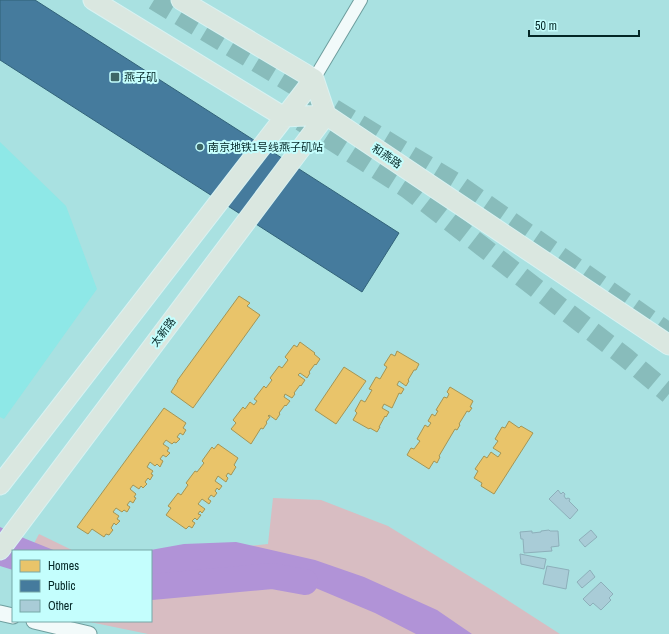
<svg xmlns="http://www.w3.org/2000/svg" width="669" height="634" viewBox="0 0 669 634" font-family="'Archivo Narrow','Noto Sans SC',sans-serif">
<rect width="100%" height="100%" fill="#a9e1e1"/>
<!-- built -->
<path fill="#8ee8e7" d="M0 142 66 206 97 289 4 419 0 417Z"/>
<!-- green -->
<path fill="#d8bdc2" d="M273 498 321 500 388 526 495 592 560 634H148L85 621H151V556L268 544Z
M39 534 74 551H30Z"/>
<!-- water -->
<path fill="#b193d7" d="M0 527 26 539 56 551H13V570L0 566Z
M236 542 315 560 364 577 437 610 472 634H416L375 613 306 584 254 573 214 571 151 579V551H145L184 544Z"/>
<!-- homes -->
<path fill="#e9c46a" stroke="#a49555" d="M239 296 250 303 247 306 260 315 193 408 171 392 178 381H177Z
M300 342 315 353 314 354 320 359 316 365 315 364 309 372 310 373 307 378 300 373 298 375 305 380 301 386 300 385 294 393 295 394 292 398 285 394 284 397 290 401 286 406 285 405 279 413 280 414 276 420 269 415 268 416 270 417 266 422 267 423 263 429 261 428 251 444 231 429 236 423 233 420 243 407 245 409 250 402 254 405 257 401 254 399 264 386 266 388 272 380 270 378 279 366 282 368 288 360 285 357 294 345 297 347Z
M397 351 419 364 416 370H414L408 380 409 381 406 386 399 381 397 385 404 389 401 394 399 393 392 408 384 404 382 408 389 412 386 417 385 416 379 427H380L377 432 370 428 369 429 353 420 357 413 355 411 361 400 365 402 372 390 369 389 376 377 380 379 387 367 384 365 391 354 395 356Z
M344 367 366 381 336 424 315 410Z
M450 387 473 401 470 407 472 408 469 412 467 411 459 424 460 425 457 430 455 429 439 456 440 457 437 463 434 461 429 469 407 455 411 448 414 449 420 441 417 439 425 425 428 427 431 423 428 421 432 414 435 416 438 411 436 410 444 397 447 398 449 394 447 392Z
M164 408 186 423 183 428 186 430 183 435 180 433 177 437 180 439 176 443 174 442 172 444 166 440 163 444 169 448 167 451 170 453 166 457 163 455 160 459 163 461 160 467 157 464 155 466 150 462 147 467 153 471 151 474 153 475 150 480 148 478 145 482 147 484 143 488 141 486 139 489 133 485 130 489 136 494 134 497 136 498 133 503 130 501 127 505 130 507 127 512 124 510 122 512 116 508 113 512 119 516 117 519 120 521 116 525 114 523 111 528 113 530 109 535 106 534 104 537 92 529 88 534 77 527Z
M509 421 519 428 521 426 533 433 494 494 481 486 482 483 474 478 478 471 475 469 484 456 487 458 491 452 498 457 501 453 493 448 498 441 495 439 502 427 505 428Z
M218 444 238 458 234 465 236 467 231 475 228 473 226 476 228 478 226 482 218 476 215 481 222 486 219 490 217 488 215 491 217 493 214 497 211 495 208 499 211 501 209 504 202 499 198 504 205 509 202 513 200 511 198 514 201 515 197 520 195 518 192 521 195 523 192 528 189 526 186 529 166 515 171 508 168 506 178 493 181 495 188 485 186 483 195 471 197 472 204 463 202 461 212 447 214 449Z"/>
<!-- public -->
<path fill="#457b9d" stroke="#316279" d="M0 0H35L399 233 362 292 0 60Z"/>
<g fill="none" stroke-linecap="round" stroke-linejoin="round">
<!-- river -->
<path stroke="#b193d7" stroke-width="26" d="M151 587 272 576 305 582"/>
</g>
<!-- building -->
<path fill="#a9ccd7" stroke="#8dafba" d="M558 490 561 494 563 492 565 494 564 496 566 499 568 498 570 499 569 501 578 510 570 519 549 499Z
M549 530 550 531H558L559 546 551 547 552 551 524 553 523 539H521L520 532 532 531V533L541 532V531Z
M591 530 597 537 585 547 579 540Z
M520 554 546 559 544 569 521 564Z
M547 566 569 570 566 589 543 584Z
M590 570 595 577 582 588 577 582Z
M601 582 613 594 609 598 611 600 601 610 593 603 590 606 583 599Z"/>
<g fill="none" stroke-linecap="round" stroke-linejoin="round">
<!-- trunk-tunnel -->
<path stroke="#88bcbb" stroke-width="20" stroke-dasharray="20 10" stroke-linecap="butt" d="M154 0 456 183 669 333
M301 121 408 189 625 357 669 394"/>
<!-- minor casing -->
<g stroke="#6e9e9e" stroke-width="14">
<path id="minor" d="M314 79 361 0"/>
</g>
<!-- tertiary casing -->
<g stroke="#6e9e9e" stroke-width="17">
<path id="tertiary" d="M0 613 13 616
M34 621 89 634"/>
</g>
<!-- primary casing -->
<g stroke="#d8f2f2" stroke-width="21">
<path id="primary" d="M93 0 284 117 326 115 669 345
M181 0 314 79 326 115
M0 485 314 79
M0 550 326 115"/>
</g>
<!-- minor -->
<use href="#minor" stroke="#f2fafa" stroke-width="12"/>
<!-- tertiary -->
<use href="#tertiary" stroke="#f2fafa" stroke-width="15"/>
<!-- primary -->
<use href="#primary" stroke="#dae7e0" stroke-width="19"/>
</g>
<!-- markers -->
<g fill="#3d6767" stroke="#c4fefd" stroke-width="1.5">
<rect x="110" y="72" width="10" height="10" rx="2"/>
<circle cx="200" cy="147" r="4"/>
</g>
<g text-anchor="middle" stroke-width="4" stroke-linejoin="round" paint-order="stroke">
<!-- poi labels -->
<g font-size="11" fill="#032625" stroke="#c4fefd" text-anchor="start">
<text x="124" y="81">燕子矶</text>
<text x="208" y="151">南京地铁1号线燕子矶站</text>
</g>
<!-- street labels -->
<g font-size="11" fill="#032625" stroke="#c4fefd">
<text transform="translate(387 156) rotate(34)" y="4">和燕路</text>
<text transform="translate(163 332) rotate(-53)" y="4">太新路</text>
</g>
</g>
<!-- legend -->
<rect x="12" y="550" width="140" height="72" fill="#c4fefd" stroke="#77a8a7"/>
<rect x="20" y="560" width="20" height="12" fill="#e9c46a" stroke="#77a8a7"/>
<text x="48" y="570" font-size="12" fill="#032625">Homes</text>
<rect x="20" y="580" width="20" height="12" fill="#457b9d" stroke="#77a8a7"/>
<text x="48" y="590" font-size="12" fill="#032625">Public</text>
<rect x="20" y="600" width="20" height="12" fill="#a9ccd7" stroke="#77a8a7"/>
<text x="48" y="610" font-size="12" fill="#032625">Other</text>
<!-- scale -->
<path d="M529 30v6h110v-6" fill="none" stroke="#032625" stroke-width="2"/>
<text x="535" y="30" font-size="12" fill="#032625" stroke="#c4fefd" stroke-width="3" paint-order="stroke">50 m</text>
</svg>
